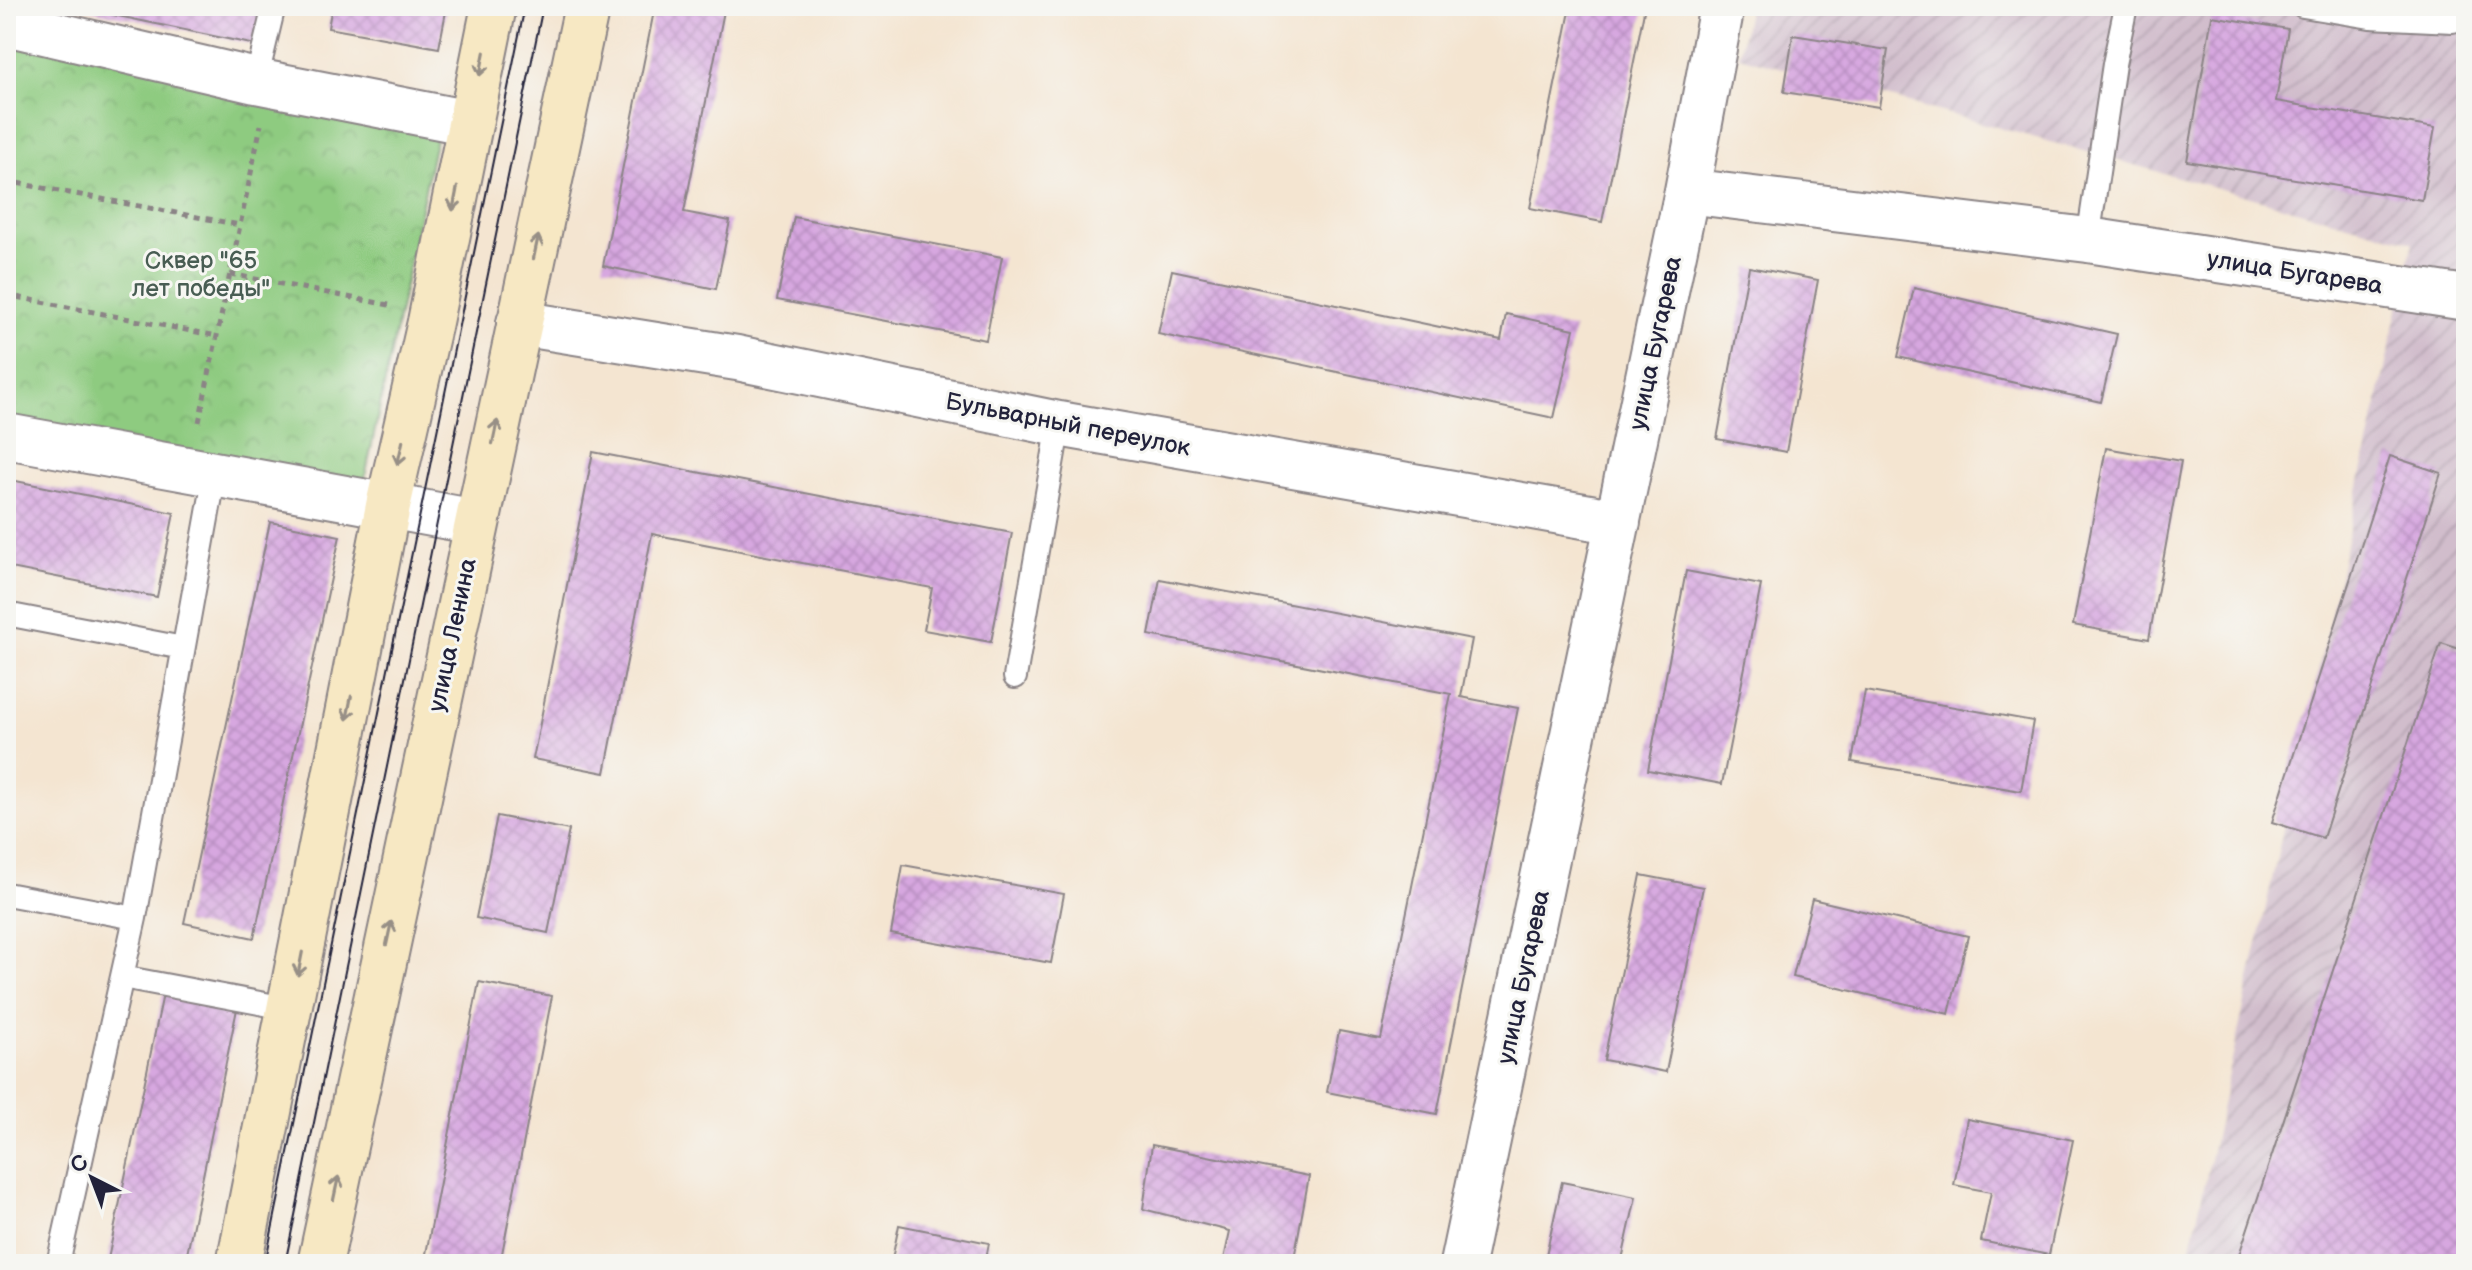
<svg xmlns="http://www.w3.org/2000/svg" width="2472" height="1270" viewBox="0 0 2472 1270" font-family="'Balsamiq Sans',sans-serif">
<defs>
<pattern id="industrial-furrows" width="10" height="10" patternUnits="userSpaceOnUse" patternTransform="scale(2)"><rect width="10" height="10" fill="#d1bdcc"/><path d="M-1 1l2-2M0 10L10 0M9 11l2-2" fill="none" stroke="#b3a2b0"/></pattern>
<pattern id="park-crowns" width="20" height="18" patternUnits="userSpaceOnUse" patternTransform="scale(2)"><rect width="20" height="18" fill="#8ecb80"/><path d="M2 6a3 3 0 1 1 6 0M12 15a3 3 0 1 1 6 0" fill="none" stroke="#7aae70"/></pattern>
<pattern id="building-cross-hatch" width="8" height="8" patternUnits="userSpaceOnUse" patternTransform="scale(2)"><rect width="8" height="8" fill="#d7a7e0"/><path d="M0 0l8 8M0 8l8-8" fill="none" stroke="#b88fc1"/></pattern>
</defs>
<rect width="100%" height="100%" fill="#f6f6f2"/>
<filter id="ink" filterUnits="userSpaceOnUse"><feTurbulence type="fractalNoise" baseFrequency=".0125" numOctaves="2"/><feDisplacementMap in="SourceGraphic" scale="16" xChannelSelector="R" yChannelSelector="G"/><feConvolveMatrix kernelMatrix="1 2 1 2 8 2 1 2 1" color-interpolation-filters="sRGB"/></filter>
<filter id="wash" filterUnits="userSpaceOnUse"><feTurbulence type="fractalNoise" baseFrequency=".006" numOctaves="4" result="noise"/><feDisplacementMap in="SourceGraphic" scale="32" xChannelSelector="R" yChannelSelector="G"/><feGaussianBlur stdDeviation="1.8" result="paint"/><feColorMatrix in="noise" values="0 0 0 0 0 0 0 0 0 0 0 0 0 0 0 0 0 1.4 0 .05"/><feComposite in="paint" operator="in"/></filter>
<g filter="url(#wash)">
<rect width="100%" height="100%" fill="#f4e5d1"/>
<!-- industrial -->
<path fill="url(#industrial-furrows)" d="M1749 6H2466V1264H2187L2413 242 1739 56Z"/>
<!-- park -->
<path fill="url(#park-crowns)" stroke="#58765e" stroke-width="2" d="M6 33 438 127 360 502 6 434Z"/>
<g id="blocks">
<!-- building -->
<path fill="url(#building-cross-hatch)" d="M71 6H264L256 45Z
M332 6H447L439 48 328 28Z
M655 6H725L684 212 730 221 716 289 603 266Z
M1571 6H1645L1602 222 1530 208Z
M2212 16 2288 29 2276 101 2435 128 2422 200 2187 161Z
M1793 35 1888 50 1879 107 1784 92Z
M794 217 1002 257 986 340 777 300Z
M1749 267 1818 280 1786 452 1717 439Z
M1172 270 1501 340 1506 314 1574 329 1554 418 1158 334Z
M1914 288 2117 334 2101 402 1898 357Z
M2106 448 2181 461 2149 639 2073 625Z
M593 452 1012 533 991 642 924 630 932 588 652 534 605 773 533 759Z
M2390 456 2441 473 2323 838 2272 822Z
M6 479 174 513 157 597 6 567Z
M270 522 340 536 254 938 184 923Z
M1686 571 1761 585 1722 784 1648 770Z
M1160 579 1472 639 1461 697 1518 708 1437 1114 1327 1092 1339 1031 1381 1039 1451 694 1149 635Z
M2441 643 2466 651V1264H2236Z
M1865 691 2033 721 2021 791 1852 762Z
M497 816 569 830 548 933 476 918Z
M903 865 1064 894 1051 963 891 934Z
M1641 875 1703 887 1666 1072 1604 1060Z
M1812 899 1968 936 1949 1014 1793 977Z
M479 982 552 996 500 1264H424Z
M163 994 237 1009 185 1264H107Z
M1967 1119 2073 1140 2049 1255 1981 1241 1991 1192 1954 1185Z
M1152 1145 1309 1176 1293 1264H1223L1230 1231 1143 1209Z
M1562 1182 1636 1197 1621 1264H1544Z
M899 1225 989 1243 985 1264H891Z"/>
</g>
</g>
<g filter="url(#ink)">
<use href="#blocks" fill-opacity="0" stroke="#8b8486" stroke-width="2"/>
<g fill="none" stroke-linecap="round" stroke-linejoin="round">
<!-- lane casing -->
<g stroke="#8b8486" stroke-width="26">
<path id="lane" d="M2303 6 2370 17 2453 21 2466 11
M256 81 274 6
M2088 240 2114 64 2126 6
M6 614 183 648
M1015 677 1059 424
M6 894 135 918
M122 977 291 1009
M58 1264 135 918 215 474"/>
</g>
<!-- street casing -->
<g stroke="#8b8486" stroke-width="48">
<path id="street" d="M6 23 256 81 470 123
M1687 191 1722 6
M519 323 737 358 1059 424 1618 522
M6 436 476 522
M1462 1264 1687 191 2088 240 2466 298"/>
</g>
<!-- secondary casing -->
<g stroke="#8b8486" stroke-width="48">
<path id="secondary" d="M239 1264 388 506 430 322 494 6
M320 1264 587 6"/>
</g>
<!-- path -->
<path stroke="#8b8486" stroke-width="5" stroke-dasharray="6 6" stroke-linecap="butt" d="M6 181 240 225
M230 274 394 306
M6 295 217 336
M199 422 261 125"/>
<!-- lane -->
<use href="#lane" stroke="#fff" stroke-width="22"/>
<!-- street -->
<use href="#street" stroke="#fff" stroke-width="44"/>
<!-- secondary -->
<use href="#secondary" stroke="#f7e8c3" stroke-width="44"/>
<!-- tram -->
<path stroke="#22223b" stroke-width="2" d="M265 1264 525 6
M285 1264 543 6"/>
</g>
<!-- one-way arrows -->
<defs><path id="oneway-shaft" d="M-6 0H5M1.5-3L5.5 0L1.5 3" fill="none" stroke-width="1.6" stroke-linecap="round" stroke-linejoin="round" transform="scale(2)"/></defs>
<g stroke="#978f86">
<use href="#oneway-shaft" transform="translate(482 64) rotate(101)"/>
<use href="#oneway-shaft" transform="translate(455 199) rotate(101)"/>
<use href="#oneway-shaft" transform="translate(536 247) rotate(-78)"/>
<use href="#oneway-shaft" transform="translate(495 432) rotate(-78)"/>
<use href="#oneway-shaft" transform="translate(400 453) rotate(103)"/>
<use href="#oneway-shaft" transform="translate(349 708) rotate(101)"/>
<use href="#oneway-shaft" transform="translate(389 933) rotate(-78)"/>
<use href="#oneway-shaft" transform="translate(300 964) rotate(101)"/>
<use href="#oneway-shaft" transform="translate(336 1188) rotate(-78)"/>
</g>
</g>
<g text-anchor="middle" stroke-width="6" stroke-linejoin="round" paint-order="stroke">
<!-- park labels -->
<g font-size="24" fill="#485d53" stroke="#f6f6f2">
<text x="201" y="268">Сквер "65<tspan x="201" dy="28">лет победы"</tspan></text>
</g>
<!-- street labels -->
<g font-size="24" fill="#22223b" stroke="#f6f6f2">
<text transform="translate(2295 272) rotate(9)" y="8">улица Бугарева</text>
<text transform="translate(1655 343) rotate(-78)" y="8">улица Бугарева</text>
<text transform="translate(1068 424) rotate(11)" y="8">Бульварный переулок</text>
<text transform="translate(452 635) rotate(-78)" y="8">улица Ленина</text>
<text transform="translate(1523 977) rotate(-78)" y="8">улица Бугарева</text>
</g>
</g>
<!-- margin -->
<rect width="2472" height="1270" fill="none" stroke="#f6f6f2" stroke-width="32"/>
<!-- north arrow -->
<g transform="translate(92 1178) rotate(318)" stroke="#f6f6f2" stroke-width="6" paint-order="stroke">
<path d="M0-6L14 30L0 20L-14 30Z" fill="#22223b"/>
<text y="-12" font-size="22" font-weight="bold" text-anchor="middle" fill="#22223b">С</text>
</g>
</svg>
